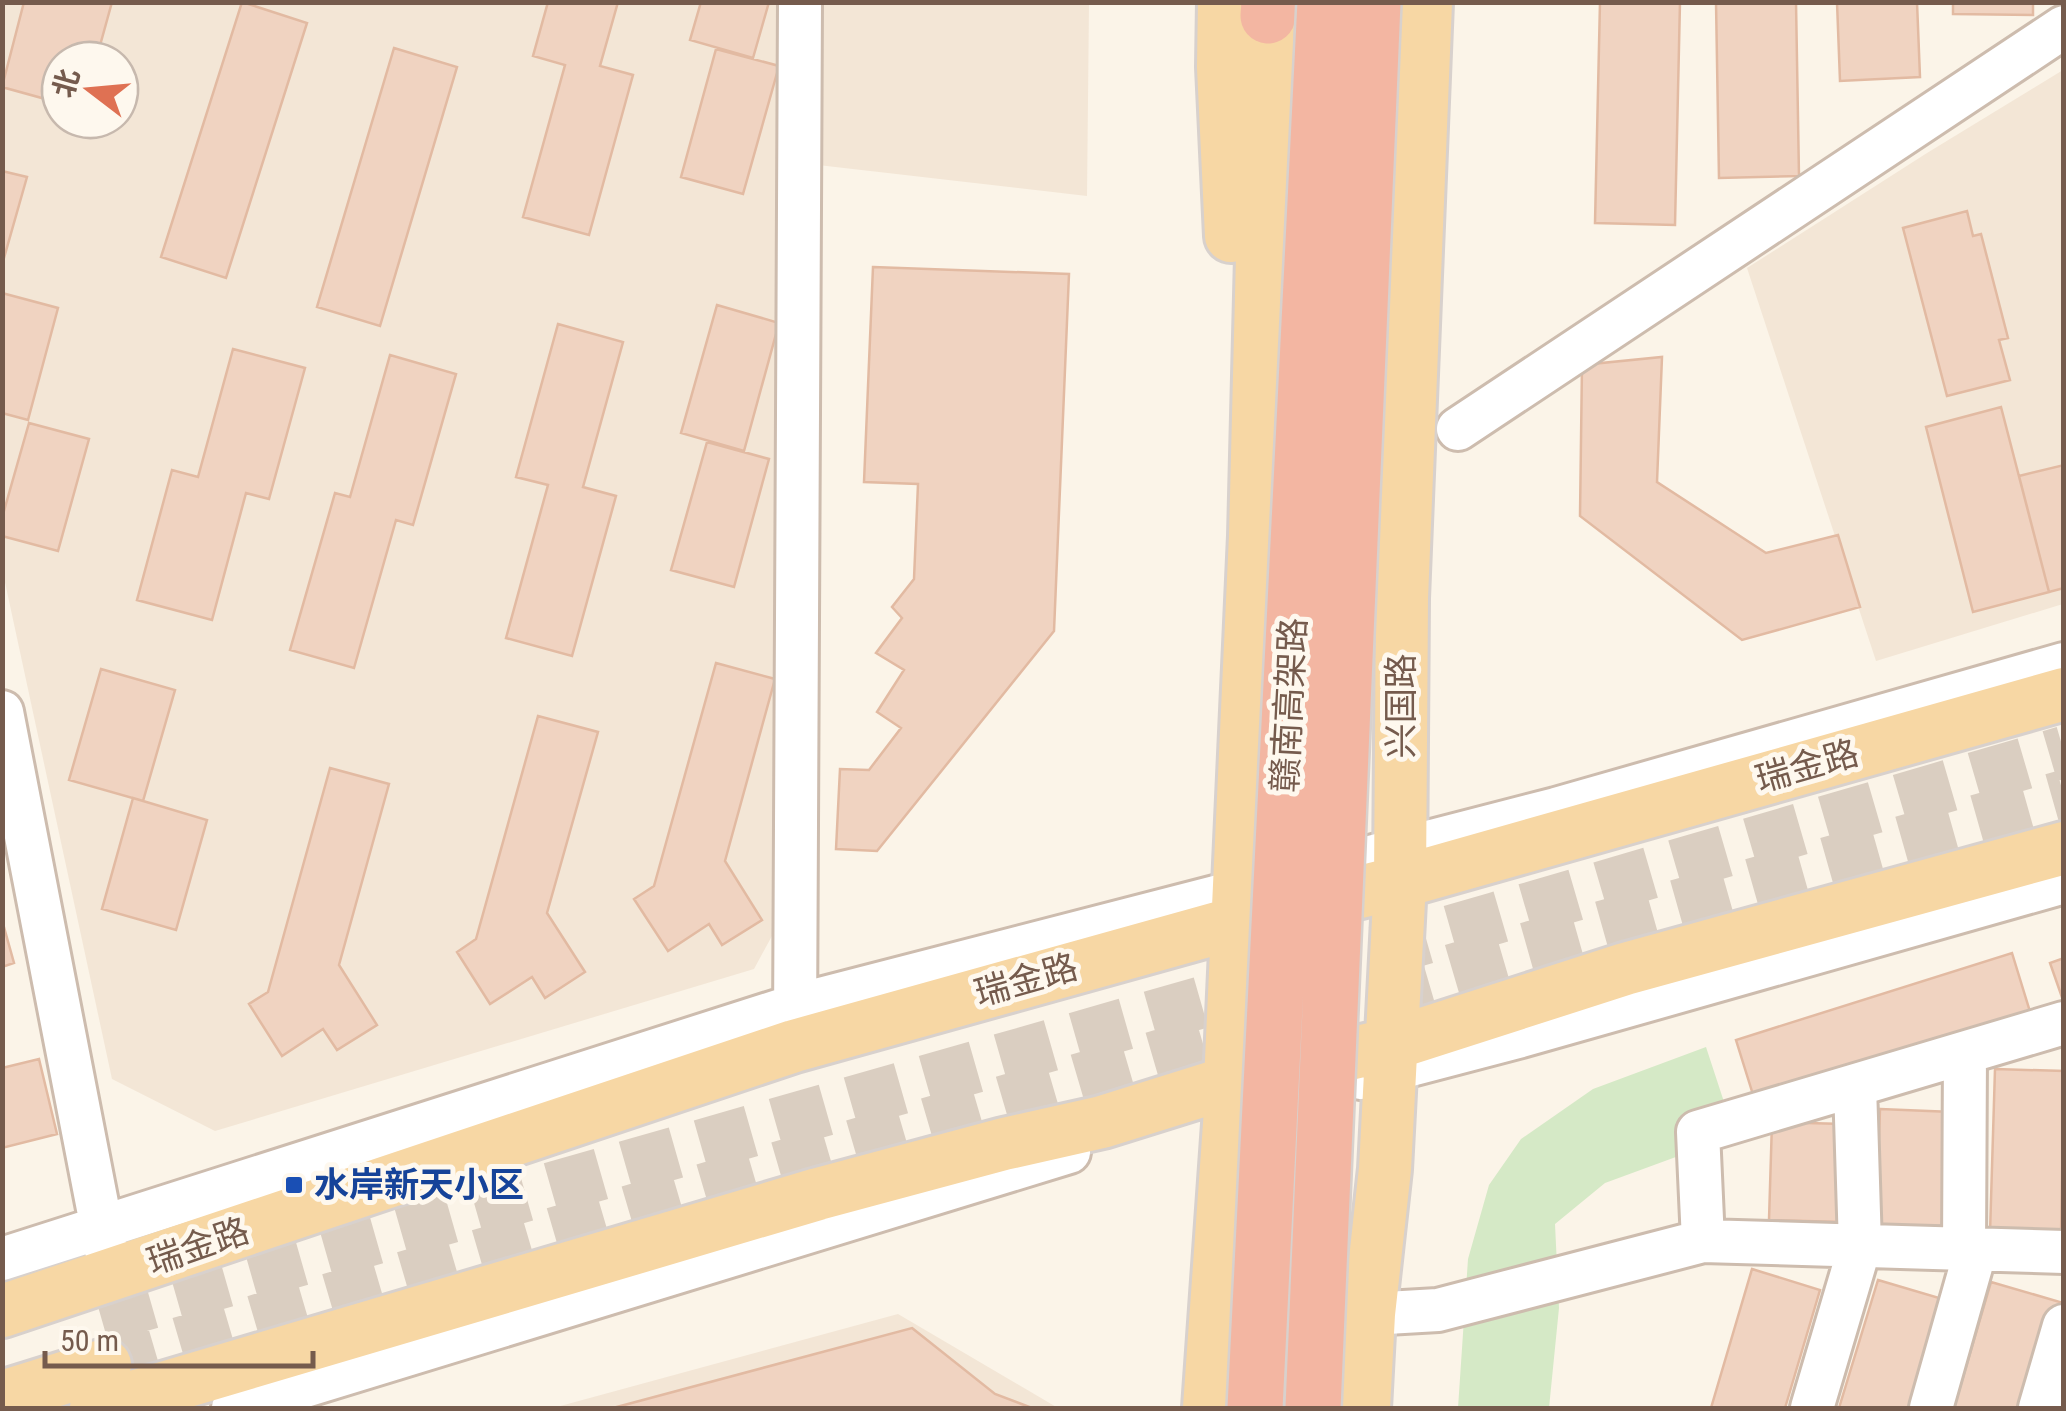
<svg xmlns="http://www.w3.org/2000/svg" width="2066" height="1411" viewBox="0 0 2066 1411" font-family="'Roboto Condensed','Noto Sans SC',sans-serif">
<rect width="100%" height="100%" fill="#fbf4e8"/>
<!-- residential -->
<path fill="#f3e6d6" fill-rule="evenodd" d="M2 3H790L779 923 754 969 215 1131 112 1079 3 573ZM60 60H120V120H60Z
M817 3H1089L1087 196 818 165Z
M2063 70V604L1876 661 1747 268 1927 153Z
M898 1314 1058 1408H553Z"/>
<!-- green -->
<path fill="#d5e9c6" d="M1706 1047 1725 1105 1684 1154 1605 1183 1555 1224 1559 1308 1549 1408H1458L1468 1259 1489 1185 1521 1139 1593 1089Z"/>
<!-- building -->
<path fill="#f0d3c1" stroke="#e2baa2" stroke-width="2.5" d="M24 2H112L96 60H60V103L2 87Z
M242 2 307 23 226 278 161 257Z
M548 2H618L600 66 633 75 589 235 523 217 565 65 533 56Z
M701 2H769L753 58 690 40Z
M1600 2H1680L1675 225 1595 223Z
M1716 2H1796L1799 176 1719 178Z
M1837 2H1917L1920 77 1840 81Z
M1953 2H2033V15L1953 14Z
M394 48 457 67 380 326 317 307Z
M716 49 779 66 743 194 681 177Z
M2 171 27 177 2 265Z
M1967 211 1973 236 1981 234 2008 338 1999 340 2010 380 1947 396 1903 228Z
M873 267 1069 274 1054 631 877 851 836 849 840 769 869 770 901 728 877 712 904 670 876 653 902 618 892 607 914 579 918 484 864 482Z
M2 293 58 308 28 420 2 413Z
M717 305 779 323 744 451 681 433Z
M558 324 623 342 583 487 616 496 572 656 506 638 548 485 516 477Z
M233 349 305 368 269 499 246 493 212 620 137 600 172 470 198 477Z
M390 355 456 374 413 525 396 520 354 668 290 650 335 493 350 497Z
M1662 357 1657 482 1766 553 1838 535 1860 607 1742 640 1580 516 1582 365Z
M2001 407 2049 592 1973 612 1926 427Z
M29 423 89 439 58 551 2 536V518Z
M707 442 769 459 734 587 671 570Z
M2064 465V588L2049 592 2019 476Z
M716 663 775 679 725 861 762 920 722 945 709 924 668 951 634 899 654 886Z
M101 669 175 690 143 801 69 780Z
M538 716 598 732 547 913 585 972 545 998 532 977 490 1004 457 952 476 939Z
M330 768 389 784 339 965 377 1025 337 1050 323 1029 282 1056 249 1004 268 992Z
M133 798 207 820 176 930 102 909Z
M2 920 14 963 2 967Z
M2012 953 2031 1015 1755 1101 1736 1040Z
M2064 958V1003L2050 963Z
M39 1059 57 1134 2 1148V1068Z
M1995 1069 2064 1071 2061 1235 1990 1233Z
M1880 1109 1952 1112 1948 1227 1876 1225Z
M1772 1122 1844 1124 1841 1222 1769 1220Z
M1752 1269 1820 1290 1785 1408H1711Z
M1878 1280 1946 1300 1914 1408H1839Z
M1991 1282 2060 1302 2029 1408H1954Z
M912 1328 995 1394 1032 1408H613Z"/>
<g fill="none" stroke-linecap="round" stroke-linejoin="round">
<!-- major-tunnel -->
<path stroke="#dacec1" stroke-width="52" stroke-dasharray="52 26" stroke-linecap="butt" d="M101 1317 1496 918 2064 752
M105 1365 1503 955 2064 796"/>
<!-- minor casing -->
<g stroke="#cdbcae" stroke-width="48">
<path id="minor" d="M1458 429 2064 27
M2 712 106 1250
M795 1030 800 2
M1361 1078 1521 1036 2064 882
M1703 1241 1698 1132 2064 1023
M1964 1249 1965 1053
M2 1259 797 1005 1556 809 2064 664
M1369 1314 1438 1310 1703 1241 2064 1252
M233 1408 1069 1152
M1812 1408 1860 1246 1855 1086
M1931 1408 1976 1249
M2040 1408 2064 1326"/>
</g>
<!-- major casing -->
<g stroke="#d8d1cd" stroke-width="58">
<path id="major" d="M1224 2 1223 67 1231 236
M2 1311 794 1046 1239 922 1400 882 2064 694
M2 1397 105 1365
M96 1408 818 1194 1004 1144 1102 1122 1230 1082 1392 1044 1625 969 2064 848
M1209 1408 1230 1110V1082L1255 536 1268 16
M1364 1408 1369 1314 1385 1169 1400 882 1402 598 1426 2"/>
</g>
<!-- highway casing -->
<g stroke="#d8d1cd" stroke-width="60">
<path id="highway" d="M1268 16 1269 2"/>
</g>
<!-- minor -->
<use href="#minor" stroke="#fff" stroke-width="42"/>
<!-- major -->
<use href="#major" stroke="#f7d7a4" stroke-width="52"/>
<!-- highway -->
<use href="#highway" stroke="#f3b6a2" stroke-width="55"/>
<!-- highway-bridge casing -->
<g stroke="#d8d1cd" stroke-width="60" stroke-linecap="butt">
<path id="highway-bridge" d="M1255 1408 1325 2
M1313 1408 1373 2"/>
</g>
<!-- highway-bridge -->
<use href="#highway-bridge" stroke="#f3b6a2" stroke-width="55"/>
</g>
<!-- markers -->
<rect fill="#1a4fb4" stroke="#fef8ee" stroke-width="4" x="284" y="1175" width="20" height="20" rx="5"/>
<g text-anchor="middle" stroke-width="10" stroke-linejoin="round" paint-order="stroke">
<!-- street labels -->
<g font-size="35" fill="#755b4d" stroke="#fef8ee">
<text transform="translate(1289 705) rotate(-87)" y="12">赣南高架路</text>
<text transform="translate(1401 706) rotate(-90)" y="12">兴国路</text>
<text transform="translate(1807 766) rotate(-16)" y="12">瑞金路</text>
<text transform="translate(1026 980) rotate(-16)" y="12">瑞金路</text>
<text transform="translate(198 1246) rotate(-19)" y="12">瑞金路</text>
</g>
<!-- transit labels -->
<g font-size="35" font-weight="bold" fill="#164399" stroke="#fef8ee" text-anchor="start">
<text x="314" y="1197">水岸新天小区</text>
</g>
</g>
<!-- border -->
<rect width="2066" height="1411" fill="none" stroke="#755b4d" stroke-width="10"/>
<!-- north arrow -->
<g transform="translate(90 90) rotate(286)"><circle r="48" fill="#fef8ee" stroke="#c7b9ae" stroke-width="2.5"/>
<path d="M0-8L18 38L0 25L-18 38Z" fill="#df7153"/>
<text y="-15" font-size="28" font-weight="bold" text-anchor="middle" fill="#755b4d">北</text>
</g>
<!-- scale -->
<path d="M45 1351v15h268v-15" fill="none" stroke="#755b4d" stroke-width="5"/>
<text x="60" y="1351" font-size="30" fill="#755b4d" stroke="#fef8ee" stroke-width="8" paint-order="stroke">50 m</text>
</svg>
